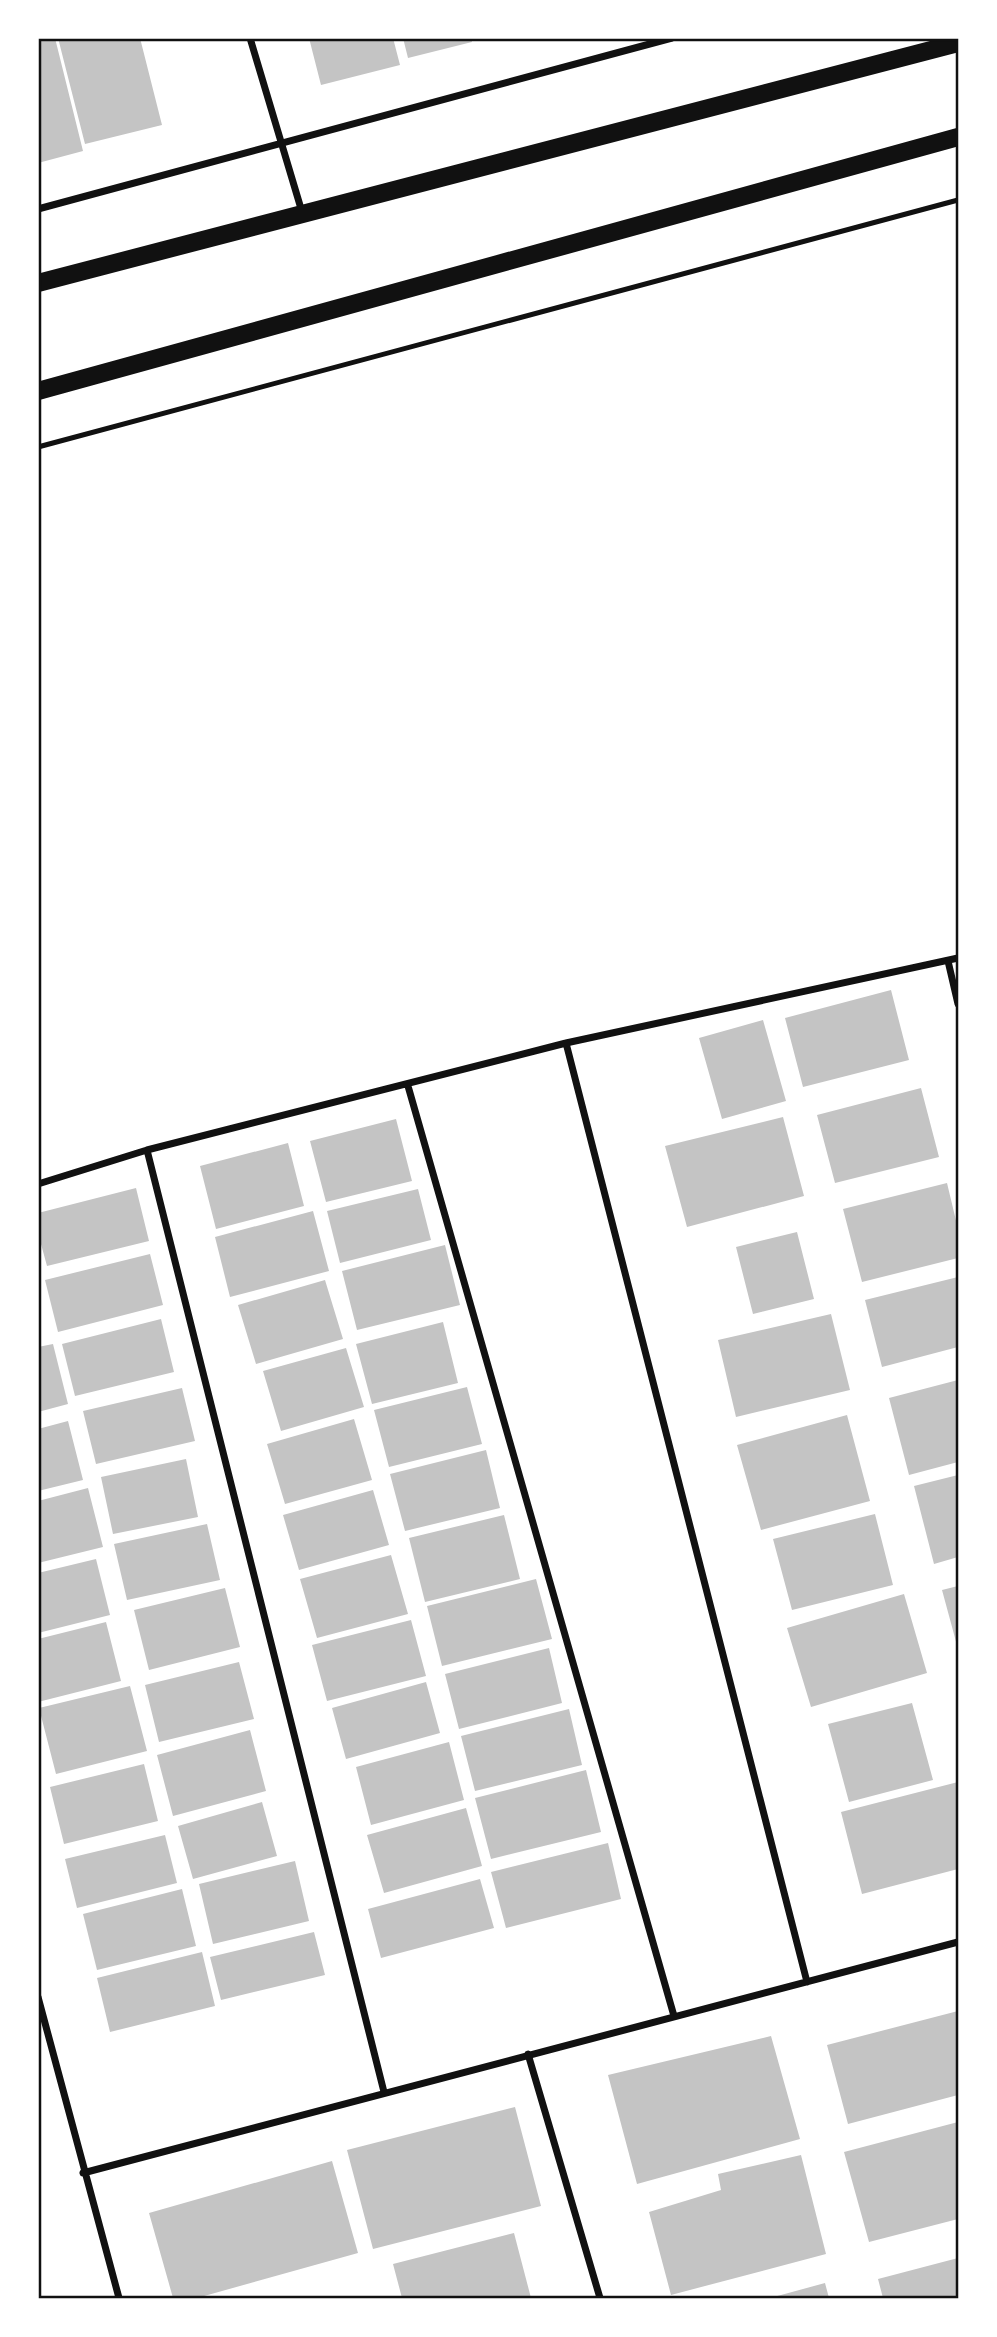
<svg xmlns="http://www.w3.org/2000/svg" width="997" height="2337" viewBox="0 0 997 2337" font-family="'Alegreya Sans',sans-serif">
<rect width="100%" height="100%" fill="#fff"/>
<!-- building -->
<path fill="#c4c4c4" d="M38 38H55L83 151 38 163Z
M58 38H140L162 125 85 144Z
M309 38H393L400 65 321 85Z
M403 38H471L472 42 408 58Z
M891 990 909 1060 803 1087 785 1018Z
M763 1020 786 1101 722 1119 699 1038Z
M921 1088 939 1157 835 1183 817 1115Z
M783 1117 804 1196 687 1227 665 1146Z
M396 1119 412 1181 326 1202 310 1141Z
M288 1143 304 1206 216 1229 200 1166Z
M947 1183 958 1229V1258L862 1282 843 1209Z
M136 1188 149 1241 47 1266 38 1233V1213Z
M418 1189 431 1240 340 1263 327 1211Z
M313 1211 329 1271 230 1297 215 1237Z
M797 1232 814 1299 753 1314 736 1247Z
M445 1245 460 1305 357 1330 342 1271Z
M150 1254 163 1305 58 1332 45 1280Z
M958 1277V1347L882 1367 865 1300Z
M325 1280 343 1339 256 1364 238 1305Z
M831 1314 850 1390 736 1417 718 1340Z
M161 1319 174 1372 75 1396 62 1344Z
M443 1322 458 1383 372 1404 356 1344Z
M53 1344 68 1404 38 1412V1347Z
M346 1348 364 1407 281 1431 263 1371Z
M958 1380V1462L909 1475 889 1398Z
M467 1387 482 1444 389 1467 374 1410Z
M182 1388 195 1441 96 1464 83 1411Z
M847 1415 870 1501 761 1530 737 1445Z
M354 1419 372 1480 285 1504 267 1444Z
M68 1421 83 1480 38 1491V1429Z
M486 1450 500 1508 405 1531 390 1474Z
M186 1459 198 1517 113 1534 101 1477Z
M958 1475V1557L934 1564 914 1486Z
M88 1488 103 1547 38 1563V1501Z
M373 1490 389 1545 299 1570 283 1515Z
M875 1514 893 1585 792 1610 773 1539Z
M504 1515 520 1579 425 1602 409 1538Z
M207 1524 220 1580 127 1600 114 1544Z
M391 1555 408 1614 317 1638 300 1579Z
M96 1559 110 1615 38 1633V1573Z
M536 1579 552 1639 442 1666 427 1606Z
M958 1586V1649L942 1590Z
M225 1588 240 1647 149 1670 134 1610Z
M904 1594 927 1673 811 1707 787 1628Z
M411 1620 426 1676 327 1701 312 1645Z
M106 1622 121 1681 38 1702V1639Z
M549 1648 562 1703 459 1729 445 1674Z
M239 1662 254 1719 159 1742 145 1685Z
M426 1682 440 1733 346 1759 332 1708Z
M130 1686 147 1751 56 1774 39 1708Z
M912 1703 933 1780 849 1802 828 1724Z
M569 1709 582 1765 475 1791 461 1736Z
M250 1730 266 1791 173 1816 157 1755Z
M449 1742 464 1800 371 1825 356 1767Z
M144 1764 158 1821 64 1844 50 1787Z
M586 1770 601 1832 491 1859 475 1798Z
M958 1782V1869L862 1894 841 1812Z
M262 1802 277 1856 193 1879 178 1826Z
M466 1808 482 1866 384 1893 367 1835Z
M165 1835 177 1883 77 1908 65 1859Z
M608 1843 621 1899 506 1928 491 1872Z
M295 1861 309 1921 213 1944 199 1884Z
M480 1879 494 1928 381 1958 368 1909Z
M182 1889 196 1946 97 1970 83 1914Z
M314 1932 325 1975 221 2000 210 1957Z
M202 1952 215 2006 110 2032 97 1978Z
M958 2011V2095L848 2124 827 2045Z
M771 2036 800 2139 637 2184 608 2075Z
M515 2107 541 2206 373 2249 347 2150Z
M958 2122V2219L869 2242 844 2152Z
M801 2155 826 2254 671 2295 649 2212 721 2190 718 2174Z
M332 2161 358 2253 197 2298H173L149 2213Z
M514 2233 531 2298H402L393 2264Z
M958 2258V2298H883L878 2279Z
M825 2283 829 2298H770Z"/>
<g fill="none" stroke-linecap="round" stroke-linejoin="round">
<!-- service -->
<path stroke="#111" stroke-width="5" d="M38 447 958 200"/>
<!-- minor -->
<path stroke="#111" stroke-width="7" d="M250 38 302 212
M38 209 672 38
M948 961 958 1004
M566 1043 807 1982
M408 1086 674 2016
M147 1150 384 2092
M38 1184 147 1150 566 1043 958 958
M38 1997 119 2298
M528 2054 600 2298
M83 2173 958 1942"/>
<!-- primary -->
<path stroke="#111" stroke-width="18" d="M38 283 958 43
M38 391 958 137"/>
</g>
<!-- border -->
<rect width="997" height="2337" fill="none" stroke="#ffffff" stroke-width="80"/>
<rect x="40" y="40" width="917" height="2257" fill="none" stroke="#111" stroke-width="2.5"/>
</svg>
